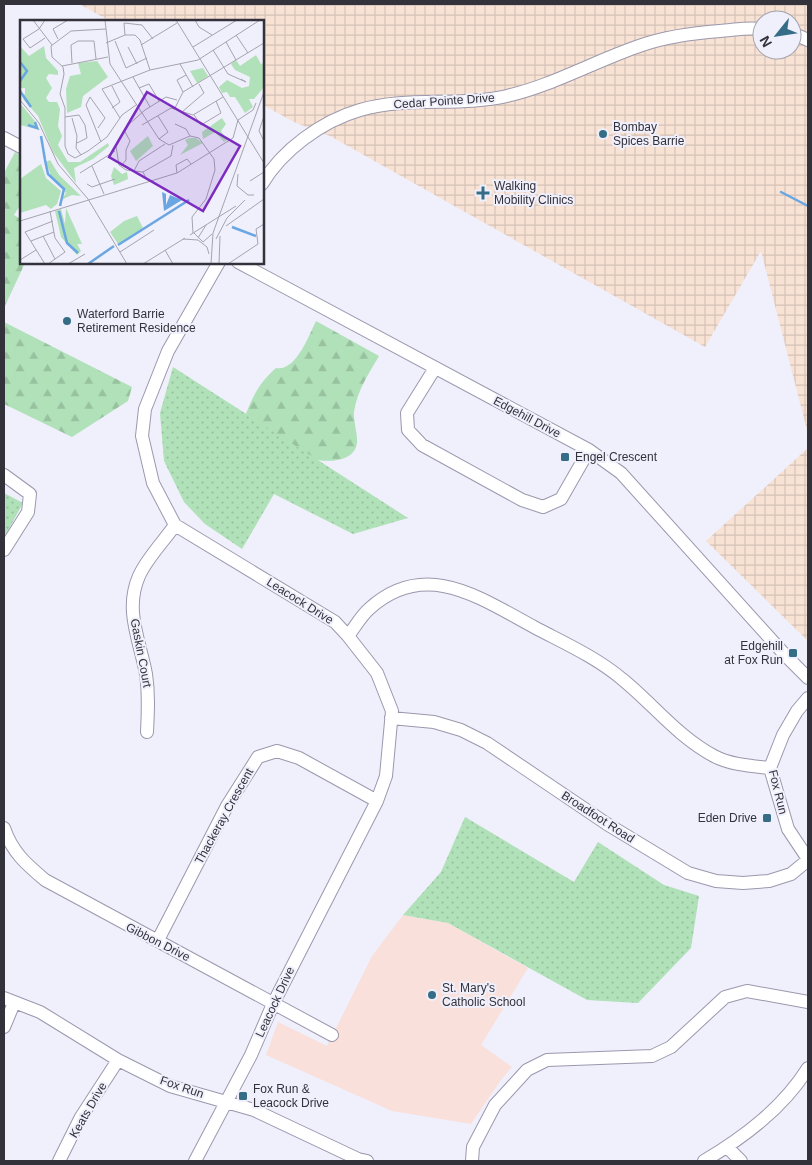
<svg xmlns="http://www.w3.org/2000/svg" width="812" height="1165" viewBox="0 0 812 1165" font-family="Helvetica,sans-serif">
<defs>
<pattern id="industrial-grid" width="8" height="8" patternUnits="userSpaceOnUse" patternTransform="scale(1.25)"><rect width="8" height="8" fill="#f8e2d4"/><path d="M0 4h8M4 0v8" fill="none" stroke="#d5c2b7"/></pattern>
<pattern id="forest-firs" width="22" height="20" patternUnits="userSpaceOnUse" patternTransform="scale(1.25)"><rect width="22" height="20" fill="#b0e1b8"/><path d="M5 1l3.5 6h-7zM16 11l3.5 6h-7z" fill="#98c29f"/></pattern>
<pattern id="park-dots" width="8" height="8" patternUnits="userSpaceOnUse" patternTransform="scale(1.25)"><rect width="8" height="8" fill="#b0e1b8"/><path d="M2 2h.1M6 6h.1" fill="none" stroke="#98c29f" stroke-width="1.8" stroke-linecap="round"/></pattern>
</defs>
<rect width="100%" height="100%" fill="#f0effc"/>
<!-- industrial -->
<path fill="url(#industrial-grid)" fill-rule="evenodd" d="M79 4H808V434L761 251 705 347 330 136 294 122 263 105 262 21H110ZM762 20H792V50H762Z
M808 448V641L706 541Z"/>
<!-- education -->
<path fill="#fae0db" d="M403 915 448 923 528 968 481 1045 512 1067 501 1080 471 1124 392 1111 266 1055 278 1022 327 1046 372 956Z"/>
<!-- forest -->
<path fill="url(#forest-firs)" d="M15 152 21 156V204L14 215 21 219V262L25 263 4 308V173Z
M316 321 379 356C369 373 357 391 354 412 353 422 358 433 357 443 354 462 330 462 315 460L246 414C253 395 261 381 276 368 296 372 309 335 316 321Z
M4 322 132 387 128 401 72 437 4 404Z"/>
<!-- park -->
<path fill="url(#park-dots)" d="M173 367 408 518 353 534 274 494 242 549 205 524 184 502 164 461 160 413Z
M4 493 23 503 4 538Z
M465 817 574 882 598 842 664 885 699 896 691 948 638 1003 587 1000 448 923 403 915 441 872Z"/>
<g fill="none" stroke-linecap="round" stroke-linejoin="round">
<!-- stream -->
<path stroke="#6aa6e2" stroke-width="2.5" d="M781 192 808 206"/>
<!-- minor casing -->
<g stroke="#9b98ad" stroke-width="14">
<path id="minor" d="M792 33 808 40
M4 138 21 147
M262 184C282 150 322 121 360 110 408 96 459 107 507 96 554 85 597 60 642 45 668 36 693 33 720 31 734 30 748 27 762 29
M238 262 589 450 621 473 786 656 808 678
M435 368 407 413 408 430 422 445 522 500 543 507 561 499 589 450
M4 475 30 494 28 512 4 550
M348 636C355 627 361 616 369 609 425 558 480 598 534 627 564 643 596 657 622 679 653 704 678 737 714 756 731 765 752 766 770 768
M808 698 797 711 783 735 770 768 788 829 808 859
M391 718 434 722 461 730 487 743 607 824 688 873 716 881 743 883 769 881 791 874 808 860
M147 732C148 712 149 694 146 674 140 641 124 610 139 576 147 558 164 541 175 525
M4 828C12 852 26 864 45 880L332 1035
M158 940 227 806 258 757 277 751 299 758 377 801
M4 998 40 1012 118 1060 170 1086 254 1110 358 1159 367 1161
M4 1027 14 1003
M727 1147 741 1161
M59 1161 81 1117 118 1060
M195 1161 251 1055 273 1004 377 801 386 776 392 711 377 673 348 636 335 622 175 525 153 483 142 436 145 409 168 351 219 262
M472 1161 473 1147 495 1105 527 1070 547 1060 652 1056 671 1047 725 997 747 991 808 1002
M704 1161C744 1137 783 1108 808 1068"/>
</g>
<!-- minor -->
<use href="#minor" stroke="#fff" stroke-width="12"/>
</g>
<!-- markers -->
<g fill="#356d87" stroke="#f0effc" stroke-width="2">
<circle cx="603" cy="134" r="5"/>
<path d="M480.5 185.5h5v5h5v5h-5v5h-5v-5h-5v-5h5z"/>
<circle cx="67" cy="321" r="5"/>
<rect x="560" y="452" width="10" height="10" rx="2.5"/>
<rect x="788" y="648" width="10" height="10" rx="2.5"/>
<rect x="762" y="813" width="10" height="10" rx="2.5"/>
<circle cx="432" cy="995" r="5"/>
<rect x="238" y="1091" width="10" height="10" rx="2.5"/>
</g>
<g text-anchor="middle" stroke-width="4" stroke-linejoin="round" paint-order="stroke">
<!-- street labels -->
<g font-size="12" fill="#33323a" stroke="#f0effc">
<text transform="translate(444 101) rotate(-4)" y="4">Cedar Pointe Drive</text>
<text transform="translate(527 417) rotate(28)" y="4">Edgehill Drive</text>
<text transform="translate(300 601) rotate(32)" y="4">Leacock Drive</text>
<text transform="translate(141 653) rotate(79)" y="4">Gaskin Court</text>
<text transform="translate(778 792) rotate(76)" y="4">Fox Run</text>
<text transform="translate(224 816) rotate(-61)" y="4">Thackeray Crescent</text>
<text transform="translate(598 817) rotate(33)" y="4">Broadfoot Road</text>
<text transform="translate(158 942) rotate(27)" y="4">Gibbon Drive</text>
<text transform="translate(275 1002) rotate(-65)" y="4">Leacock Drive</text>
<text transform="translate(182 1087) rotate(19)" y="4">Fox Run</text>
<text transform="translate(88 1110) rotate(-60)" y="4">Keats Drive</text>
</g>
<!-- poi labels -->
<g font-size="12" fill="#33323a" stroke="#f0effc" text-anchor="start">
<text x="613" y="131">Bombay<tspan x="613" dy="14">Spices Barrie</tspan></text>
<text x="494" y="190">Walking<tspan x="494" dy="14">Mobility Clinics</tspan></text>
<text x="77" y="318">Waterford Barrie<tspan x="77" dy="14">Retirement Residence</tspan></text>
<text x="575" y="461">Engel Crescent</text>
<text x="783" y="650" text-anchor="end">Edgehill<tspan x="783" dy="14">at Fox Run</tspan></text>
<text x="757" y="822" text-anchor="end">Eden Drive</text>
<text x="442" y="992">St. Mary's<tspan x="442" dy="14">Catholic School</tspan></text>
<text x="253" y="1093">Fox Run &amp;<tspan x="253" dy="14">Leacock Drive</tspan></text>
</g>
</g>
<!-- overview -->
<g transform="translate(20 20)">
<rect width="244" height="244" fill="#f0effc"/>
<path d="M183 48 188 56 177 63 170 51Z" fill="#b0e1b8"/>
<path d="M0 26 9 36 24 26 26 38 38 51V55L29 54 26 58 32 68 26 78 29 82H37L40 89 38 106 42 116 38 125 48 142H60L88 123 89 126 73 139 54 148 56 163 33 132 18 96 3 79 5 73V68H0ZM236 35 241 44 244 43V67L234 79H229L233 87 225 93 215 77H210L207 72 202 73 199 67 207 60 222 68 229 66 230 57 215 50 211 44 216 40 220 46ZM0 83 14 100 20 110 0 105ZM202 98 206 104 201 111 207 120 204 122 195 112 183 119 182 112ZM30 140 39 155 61 176 52 175 41 180 46 173 31 156 26 142ZM21 144 26 158 41 171 37 184 31 189 26 185 0 193V159ZM46 188 62 224H57L61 231 57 235 41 217 35 191 41 189 45 204ZM117 196 123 208 98 224 90 212 104 201Z" fill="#b0e1b8"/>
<path d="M77 41 88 57 63 76 61 87 47 93 46 69 50 56 61 54 58 43ZM128 116 133 126 116 141 110 131ZM169 118H176L183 123 160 135 168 125 165 120ZM94 147 102 154 107 152 108 159 94 165 91 156Z" fill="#b0e1b8"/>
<path d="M142 172 146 174V185L150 175 162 180 144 191Z" fill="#6aa6e2"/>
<path fill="none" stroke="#6aa6e2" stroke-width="2.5" d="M0 42 7 51 0 61M0 71 11 87M8 105 17 108 15 102M21 116 25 140M25 140 28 154 44 169 40 186M39 191 47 223 58 233M212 207 236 216M98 225 169 180M68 244 94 226"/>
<path fill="none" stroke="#a4a3ae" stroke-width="1" d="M13 0 32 25M85 0 90 44 139 119 149 125 170 116 179 118 194 139 195 150 186 179 172 197 173 213M156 0 244 143M175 0 179 7 192 15M86 9 51 11 31 26 32 37 43 47 44 54 40 74 45 88V126L48 134 55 138 68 131 87 117 102 95 116 85M105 15 104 3 122 5 133 19M216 15 228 33M25 18 10 28 3 19 19 9 25 0M38 19 33 9 48 0M95 21 106 48 127 38M206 22 216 40M86 23 105 15H115L120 20 130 50M121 25 157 3M108 27 117 44M173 27 217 0M193 30 208 54 226 62 221 59M52 43 51 25 58 21H74L76 39M160 44 173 67M42 46 88 37M113 57 130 87M92 66 100 82 92 88M119 68 129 64 139 81M163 72 157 60 166 55M0 80 19 103 38 144 68 179 107 244M155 88 163 72 244 23M162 92 184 73 179 64M174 95 181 105 201 93 196 81M138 96 148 112 139 119M244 96 239 111 244 121M45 97 59 95 65 105 67 118 57 123M52 98 57 116 56 128 61 135M100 98 82 69 130 50 178 40 240 0M155 104 166 109 170 116M122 105 151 88 173 95 203 77M78 108 85 98 70 77 66 85 81 122M72 146 84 174M101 146 106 140V130L110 121 104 110M114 151 119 141 145 124M123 152 151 136 153 125M60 153 95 131M157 153 156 145 167 139 171 144M218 154 217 166 228 175H234M127 160 123 152 106 150 99 145 96 126 107 106 125 90 146 77 157 80M230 161 244 152M67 164 72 167 95 159M0 201 157 153 213 118 218 100 233 90 236 83M206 206 244 179M174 213 183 222 192 214M170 215 216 186M23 216 35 239M178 218 186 205M163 219 178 220 187 227 189 234M196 219 207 198 225 180M11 221 34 212M145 230 153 244M100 232 134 210M0 240 16 230M25 244 5 212 33 201M28 244 45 232 35 218 30 191M48 244 65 234M123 244 165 218M191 244 193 213 244 72M199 244 200 216M208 244 238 224 236 209 244 204"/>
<path fill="#7b2cbf" fill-opacity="0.15" stroke="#7b2cbf" stroke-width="2.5" d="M127 72 220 126 183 191 89 137Z"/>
<rect width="244" height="244" fill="none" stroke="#33323a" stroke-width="2.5"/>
</g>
<!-- border -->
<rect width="812" height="1165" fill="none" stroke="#33323a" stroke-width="10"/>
<!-- north arrow -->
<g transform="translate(777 35) rotate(240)"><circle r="24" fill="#f0effc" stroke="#a4a3ae"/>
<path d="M0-4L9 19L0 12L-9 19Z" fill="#356d87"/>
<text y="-8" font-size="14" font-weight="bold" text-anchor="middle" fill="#33323a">N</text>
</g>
</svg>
